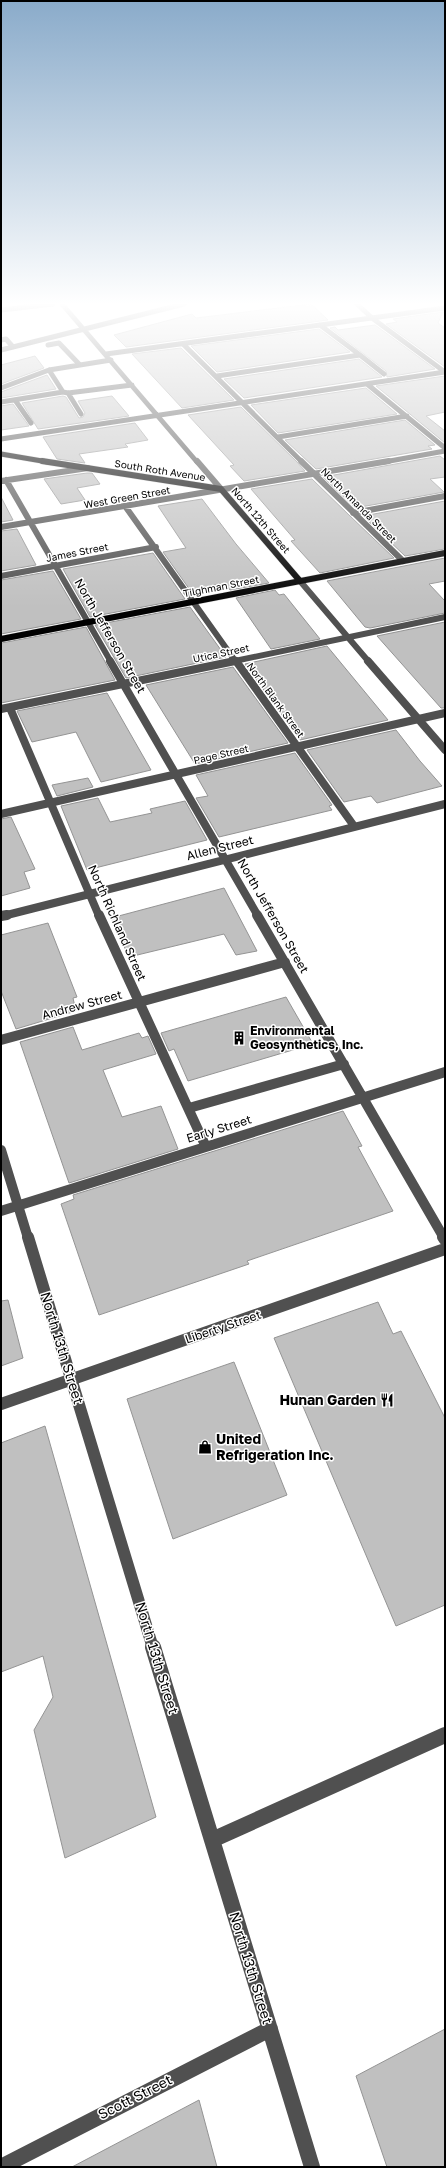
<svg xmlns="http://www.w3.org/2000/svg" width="446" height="2168" viewBox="0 0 446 2168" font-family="'Golos Text',sans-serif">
<rect width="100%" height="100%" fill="#fff"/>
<!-- building -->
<path fill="#c0c0c0" stroke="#949494" d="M311 304 328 320 126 347 114 335 192 314 196 318Z
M443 312 438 323 445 328V367L386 324 397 322 393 319Z
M375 325 435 369 387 377 386 371 330 328 335 327 338 330Z
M319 329 350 352 217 372 191 346Z
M181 348 234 400 182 408 132 354Z
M35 356 44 368 1 384V365Z
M359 359 382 377 244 398 224 379Z
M47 375 56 389 1 398V392Z
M445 376V412L426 416 445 431V443L376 386Z
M366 388 397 414 278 433 251 405Z
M63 396 66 397 79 418 83 417 85 413 78 401 112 396 129 416 38 429 22 403Z
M13 404 29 426 1 430V406Z
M241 407 297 462 305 471 244 481 230 466 234 465 188 415Z
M405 420 435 445 428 446 432 449 316 469 285 440Z
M135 423 148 440 125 444 128 447 79 454 85 463 57 459 43 437Z
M440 456 445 460V477L430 479 444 492 355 508 323 477Z
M87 473H92L100 484 77 488 85 500 61 504 44 479Z
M312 479 350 516 394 558 320 573 291 541 295 540 251 489Z
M1 497 13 520 1 522Z
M202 499 236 544 269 583 230 590 226 585 220 584 190 590 163 552 186 548 158 506Z
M445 501V549L405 556 363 516Z
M17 529 36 565 1 571V531Z
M153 553 185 599 90 617 63 569Z
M445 558V581L429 584 445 601V613L370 628 365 627 327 581Z
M53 571 81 619 1 634V580Z
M275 590 279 595 284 594 320 639 271 649 236 598Z
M190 607 226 657 126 678 95 625Z
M445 622V708H441L377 636Z
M86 627 115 680 1 703V643Z
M327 646 388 720 300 740 245 664Z
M233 667 288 743 195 764 146 685Z
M107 693 151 770 101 782 76 732 32 742 17 711Z
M396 730 420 761 442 786 377 803 371 796 344 802 307 750Z
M295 753 332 805 329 806 332 810 219 837 196 798 208 796 196 775Z
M88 778 93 787 57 796 52 785Z
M98 798 110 822 152 813 150 809 185 801 207 840 87 870 61 806Z
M11 817 35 869 24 872 30 888 1 896V819Z
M224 888 257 951 236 955 224 934 129 957 111 918Z
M48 923 77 997 73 998 76 1011 16 1029 1 991V935Z
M286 997 313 1044 188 1081 174 1049 169 1051 161 1033Z
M73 1027 82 1050 139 1033 142 1038 148 1036 156 1054 103 1070 122 1117 161 1106 178 1149 69 1183 20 1042Z
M343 1111 362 1146 358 1147 393 1211 247 1261 249 1264 99 1315 61 1204 74 1199 73 1195Z
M8 1300 23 1358 1 1366V1301Z
M378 1302 393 1334 401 1331 445 1418V1605L396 1626 274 1338Z
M234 1362 287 1495 173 1539 127 1399Z
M45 1426 156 1817 65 1858 34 1730 53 1697 43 1656 1 1672V1443Z
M445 2029V2167H387L356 2076Z
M199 2100 217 2167H72Z"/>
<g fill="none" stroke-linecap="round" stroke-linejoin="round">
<!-- major-far1 casing -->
<g stroke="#dbdbdb" stroke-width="6">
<path id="major-far1" d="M1 454 48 462"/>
</g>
<!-- major casing -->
<g stroke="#dbdbdb" stroke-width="7">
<path id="major" d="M42 461 221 489 300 581
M1 639 445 553"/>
</g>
<!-- minor-far5 -->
<path stroke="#505050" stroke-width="5" d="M62 304 197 462
M357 304 372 318 445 372
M1 310 53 304
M1 340 6 339 13 347
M183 344 302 462
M48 345 59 343 79 364
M1 350 184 304
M106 354 445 308
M360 355 384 374
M49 370 63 392 68 393 132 385
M217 376 360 355 320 325
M367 384 445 448
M1 388 49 370 111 360
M68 393 81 414
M15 400 31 423
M1 402 63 392
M278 437 407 416
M1 439 445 372
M384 462 445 451"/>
<!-- minor-far4 -->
<path stroke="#505050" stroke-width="6" d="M197 461 221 489
M301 461 403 561
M6 480 111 662
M1 481 88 468
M125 506 236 662
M353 513 445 496
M1 527 389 461
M1 576 156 547
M300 581 369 662
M230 662 445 617"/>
<!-- minor-far3 -->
<path stroke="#505050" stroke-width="8" d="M110 661 258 916
M236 661 354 826
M368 661 445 750
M10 708 99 916
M1 709 235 661
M1 814 445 713
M3 916 445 804"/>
<!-- minor-far2 -->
<path stroke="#505050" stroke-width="10" d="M99 915 206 1147
M257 915 444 1238
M1 916 7 915
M1 1040 285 962
M189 1108 344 1064
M1 1150 28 1238
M1 1211 445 1072"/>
<!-- minor-far1 -->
<path stroke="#505050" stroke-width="12" d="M28 1237 153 1648
M443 1237 445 1240
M1 1404 445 1249"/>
<!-- minor -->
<path stroke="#505050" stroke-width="16" d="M153 1647 312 2167
M212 1840 445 1735
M1 2167 270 2029"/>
<!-- major-far1 -->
<use href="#major-far1" stroke="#000" stroke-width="5"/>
<!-- major -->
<use href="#major" stroke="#000" stroke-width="6"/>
</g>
<!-- sky -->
<linearGradient id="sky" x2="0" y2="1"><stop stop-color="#8aabca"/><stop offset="0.5" stop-color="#fff"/><stop offset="1" stop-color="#fff" stop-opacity="0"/></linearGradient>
<rect width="446" height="607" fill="url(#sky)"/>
<!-- icons -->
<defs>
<g id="building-bare" transform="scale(1.08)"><path d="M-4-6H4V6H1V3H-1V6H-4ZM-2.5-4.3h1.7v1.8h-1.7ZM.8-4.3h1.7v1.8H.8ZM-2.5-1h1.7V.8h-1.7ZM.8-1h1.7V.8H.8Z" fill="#000" stroke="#fff" stroke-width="2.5" paint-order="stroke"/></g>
<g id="restaurant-bare" transform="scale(1.08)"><path d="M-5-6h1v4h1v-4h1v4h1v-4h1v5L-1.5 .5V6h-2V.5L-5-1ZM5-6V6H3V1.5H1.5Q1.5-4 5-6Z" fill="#000" stroke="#fff" stroke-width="2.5" paint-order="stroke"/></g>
<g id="shop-bare" transform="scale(1.08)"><path d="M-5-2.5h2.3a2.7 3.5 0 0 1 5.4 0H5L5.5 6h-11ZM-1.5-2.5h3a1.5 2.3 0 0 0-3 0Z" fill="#000" stroke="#fff" stroke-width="2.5" paint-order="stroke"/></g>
</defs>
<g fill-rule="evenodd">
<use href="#building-bare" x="239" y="1038"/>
<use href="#restaurant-bare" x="387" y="1400"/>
<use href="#shop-bare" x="205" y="1447"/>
</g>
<g text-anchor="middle" stroke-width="3" stroke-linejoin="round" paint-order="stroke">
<!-- far-street labels -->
<g font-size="10" fill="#000" stroke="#fff">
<text transform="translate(160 470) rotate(9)" y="4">South Roth Avenue</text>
<text transform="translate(127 497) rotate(-10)" y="4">West Green Street</text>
<text transform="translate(359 505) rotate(45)" y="4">North Amanda Street</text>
<text transform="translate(261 520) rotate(49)" y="4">North 12th Street</text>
<text transform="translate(77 552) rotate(-11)" y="4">James Street</text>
<text transform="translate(221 586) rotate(-11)" y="4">Tilghman Street</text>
<text transform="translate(221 653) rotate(-12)" y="4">Utica Street</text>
<text transform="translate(276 700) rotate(54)" y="4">North Blank Street</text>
<text transform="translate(221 754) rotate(-13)" y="4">Page Street</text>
</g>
<!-- street labels -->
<g font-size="12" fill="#000" stroke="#fff">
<text transform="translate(110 636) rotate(60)" y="4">North Jefferson Street</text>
<text transform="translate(220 848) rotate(-14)" y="4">Allen Street</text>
<text transform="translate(273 916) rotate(60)" y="4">North Jefferson Street</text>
<text transform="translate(117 923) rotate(66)" y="4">North Richland Street</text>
<text transform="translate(82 1005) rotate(-15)" y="4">Andrew Street</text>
<text transform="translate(219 1129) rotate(-17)" y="4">Early Street</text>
<text transform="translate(223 1327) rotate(-19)" y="4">Liberty Street</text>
</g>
<!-- poi labels -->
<g font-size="12" font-weight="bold" fill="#000" stroke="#fff" text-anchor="start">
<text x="250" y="1035">Environmental<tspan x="250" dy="14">Geosynthetics, Inc.</tspan></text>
</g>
<!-- near-street labels -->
<g font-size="14" fill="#000" stroke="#fff">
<text transform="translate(62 1348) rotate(73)" y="5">North 13th Street</text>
<text transform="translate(157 1658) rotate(73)" y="5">North 13th Street</text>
<text transform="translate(251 1968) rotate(73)" y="5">North 13th Street</text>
<text transform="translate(135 2097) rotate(-27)" y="5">Scott Street</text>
</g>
<!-- near-poi labels -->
<g font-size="14" font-weight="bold" fill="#000" stroke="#fff" text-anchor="end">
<text x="376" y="1405">Hunan Garden</text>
<text x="216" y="1444" text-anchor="start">United<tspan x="216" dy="16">Refrigeration Inc.</tspan></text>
</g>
</g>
<!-- border -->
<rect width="446" height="2168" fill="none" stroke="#000000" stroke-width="4"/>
</svg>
